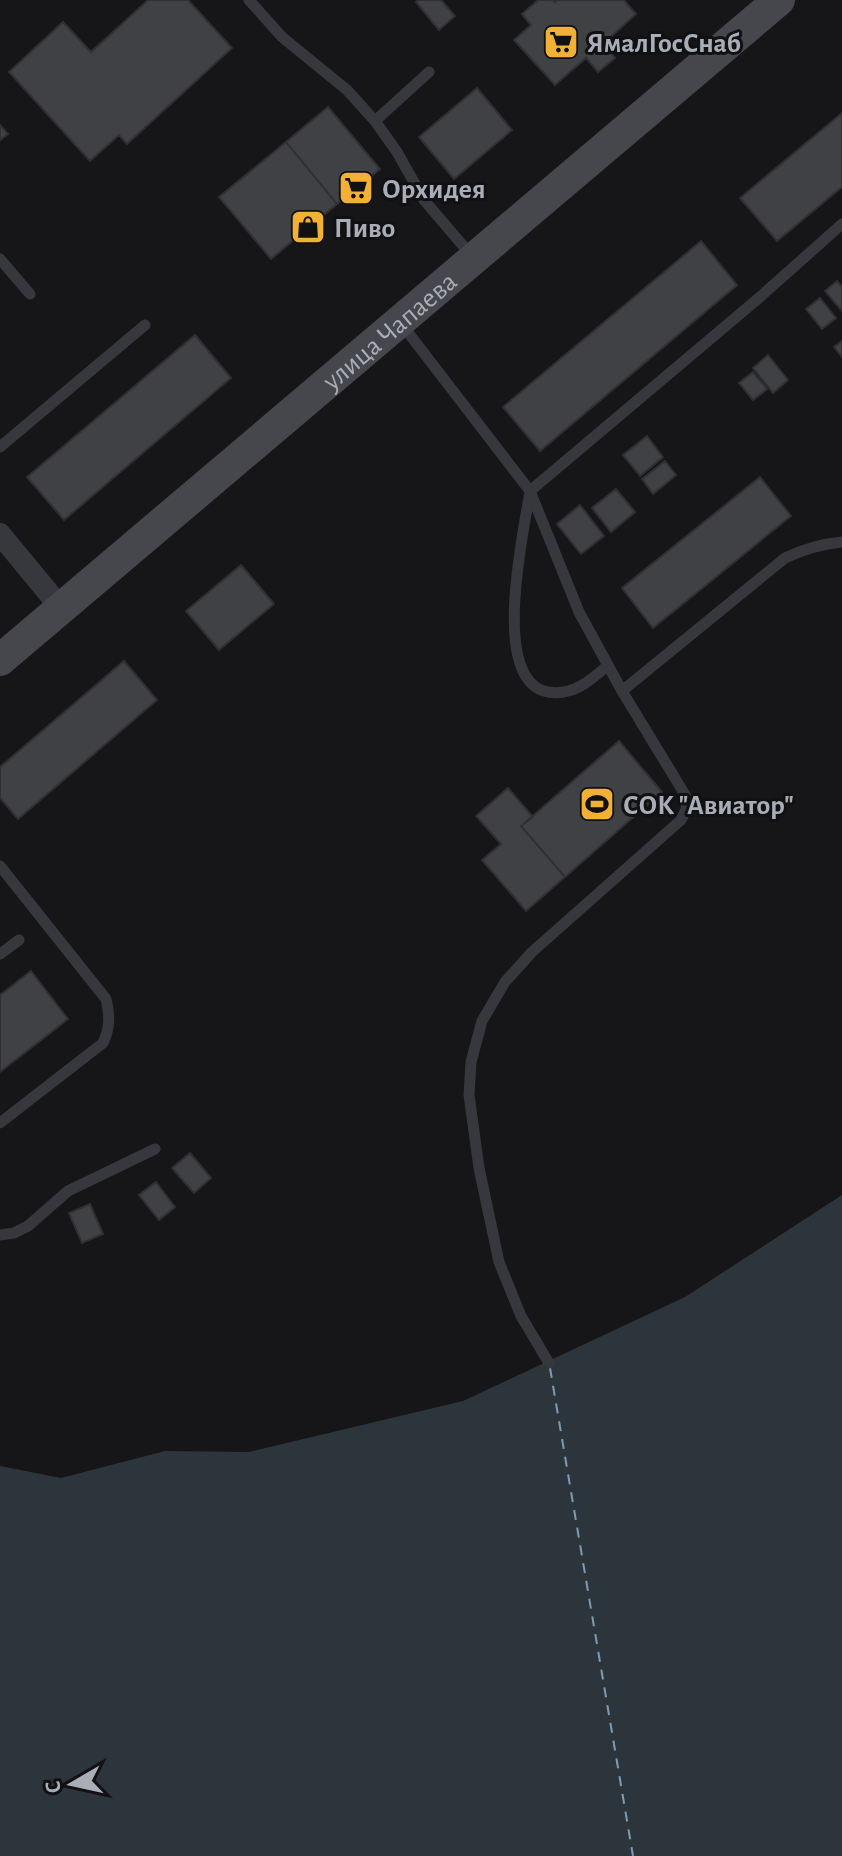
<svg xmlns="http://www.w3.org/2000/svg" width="842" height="1856" viewBox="0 0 842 1856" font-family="'Alegreya Sans',sans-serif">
<rect width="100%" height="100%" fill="#161618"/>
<!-- water -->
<path fill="#2c353c" d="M842 1195V1856H0V1466L61 1478 165 1451 249 1452 463 1401 685 1297Z"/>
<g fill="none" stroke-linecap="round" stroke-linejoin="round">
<!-- ferry -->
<path stroke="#7f9bb3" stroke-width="2" stroke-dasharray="10 8" stroke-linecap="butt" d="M550 1368 633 1856"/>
</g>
<!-- building -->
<path fill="#404145" stroke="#303034" stroke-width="2" d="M148 0H188L232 48 127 144 119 135 90 161 9 72 63 22 91 52Z
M418 0H441L455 16 439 30 416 2Z
M538 0H553L555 2 557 0H624L636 14 603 44 615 58 598 72 586 58 555 85 514 40 531 25 522 14Z
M477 88 512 130 454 179 419 137Z
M328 107 380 169 337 204 286 142Z
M842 113V187L777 241 740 198Z
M0 125 8 134 0 140Z
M286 142 337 204 271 259 219 197Z
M701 241 737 285 540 451 503 407Z
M837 281 842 287V311L825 291Z
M820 298 836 318 822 329 806 309Z
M195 335 231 378 64 520 27 477Z
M842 341V357L834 347Z
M768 355 788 380 773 393 753 368Z
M753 372 767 389 753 400 739 383Z
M647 436 663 457 640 476 623 455Z
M665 461 676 475 653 494 642 479Z
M760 477 791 516 653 628 622 588Z
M616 489 635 512 611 532 592 508Z
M580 505 604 536 581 554 557 524Z
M241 565 274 604 219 650 186 611Z
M124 661 157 700 18 819 0 798V767Z
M619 741 662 792 565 877 521 826Z
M508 788 533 817 521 826 565 877 526 911 482 860 501 844 476 816Z
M31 971 68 1019 0 1072V995Z
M190 1153 211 1178 194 1193 172 1168Z
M156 1182 175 1207 159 1220 139 1195Z
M90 1204 103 1234 82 1243 69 1213Z"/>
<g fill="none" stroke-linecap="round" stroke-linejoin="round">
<!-- lane -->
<path stroke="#37383d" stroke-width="11" d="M249 0 282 37 347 90 375 121 397 152 424 200 471 255
M375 121 429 72
M0 259 30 294
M400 322 530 491 579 612 622 691 687 798 686 810 681 820 532 952 505 982 482 1021 471 1062 469 1095 479 1168 499 1262 521 1316 549 1363
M0 447 145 325
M607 666C590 681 573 696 548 692 489 681 524 531 530 491L760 297 842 224
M622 691 785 558C804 549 821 544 842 542
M0 866 106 999C110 1016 110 1028 103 1043L0 1123
M0 954 19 940
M0 1235 14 1233 28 1226 68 1191 155 1149"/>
<!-- street -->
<path stroke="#37383d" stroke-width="22" d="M0 534 61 608"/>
<!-- secondary -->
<path stroke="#45474d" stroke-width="32" id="s1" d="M0 660 779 0"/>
</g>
<!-- icons -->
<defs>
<g id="supermarket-square" transform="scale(1.8)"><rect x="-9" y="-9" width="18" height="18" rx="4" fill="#f2b134" stroke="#111113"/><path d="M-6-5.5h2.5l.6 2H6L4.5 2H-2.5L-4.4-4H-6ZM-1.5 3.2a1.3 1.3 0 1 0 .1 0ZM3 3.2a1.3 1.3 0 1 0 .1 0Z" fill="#111"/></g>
<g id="shop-square" transform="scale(1.8)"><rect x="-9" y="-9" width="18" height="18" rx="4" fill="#f2b134" stroke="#111113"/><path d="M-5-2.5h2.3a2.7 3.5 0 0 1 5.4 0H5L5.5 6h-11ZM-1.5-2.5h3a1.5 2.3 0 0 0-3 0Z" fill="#111"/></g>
<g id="stadium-square" transform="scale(1.8)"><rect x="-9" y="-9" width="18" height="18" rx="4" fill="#f2b134" stroke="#111113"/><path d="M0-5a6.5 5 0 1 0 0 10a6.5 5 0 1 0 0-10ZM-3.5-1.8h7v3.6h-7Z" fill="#111"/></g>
</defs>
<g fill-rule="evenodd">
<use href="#supermarket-square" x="561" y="42"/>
<use href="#supermarket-square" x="356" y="188"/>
<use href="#shop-square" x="308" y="227"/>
<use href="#stadium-square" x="597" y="804"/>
</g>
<g text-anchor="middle" stroke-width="6" stroke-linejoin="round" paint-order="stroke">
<!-- poi labels -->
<g font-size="28" font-weight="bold" fill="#a8adb8" stroke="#111113" text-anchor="start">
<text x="587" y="52">ЯмалГосСнаб</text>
<text x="382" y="198">Орхидея</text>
<text x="334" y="237">Пиво</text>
<text x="623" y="814">СОК "Авиатор"</text>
</g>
<!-- street labels -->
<g font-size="28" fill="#a8adb8" stroke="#111113">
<text dy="10" stroke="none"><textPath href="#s1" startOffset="510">улица Чапаева</textPath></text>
</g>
</g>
<!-- north arrow -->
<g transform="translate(72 1784) rotate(261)" stroke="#111113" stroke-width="6" paint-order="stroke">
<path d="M0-6L14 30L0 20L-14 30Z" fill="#a8adb8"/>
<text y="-12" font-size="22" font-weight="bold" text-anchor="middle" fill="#a8adb8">С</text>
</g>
</svg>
